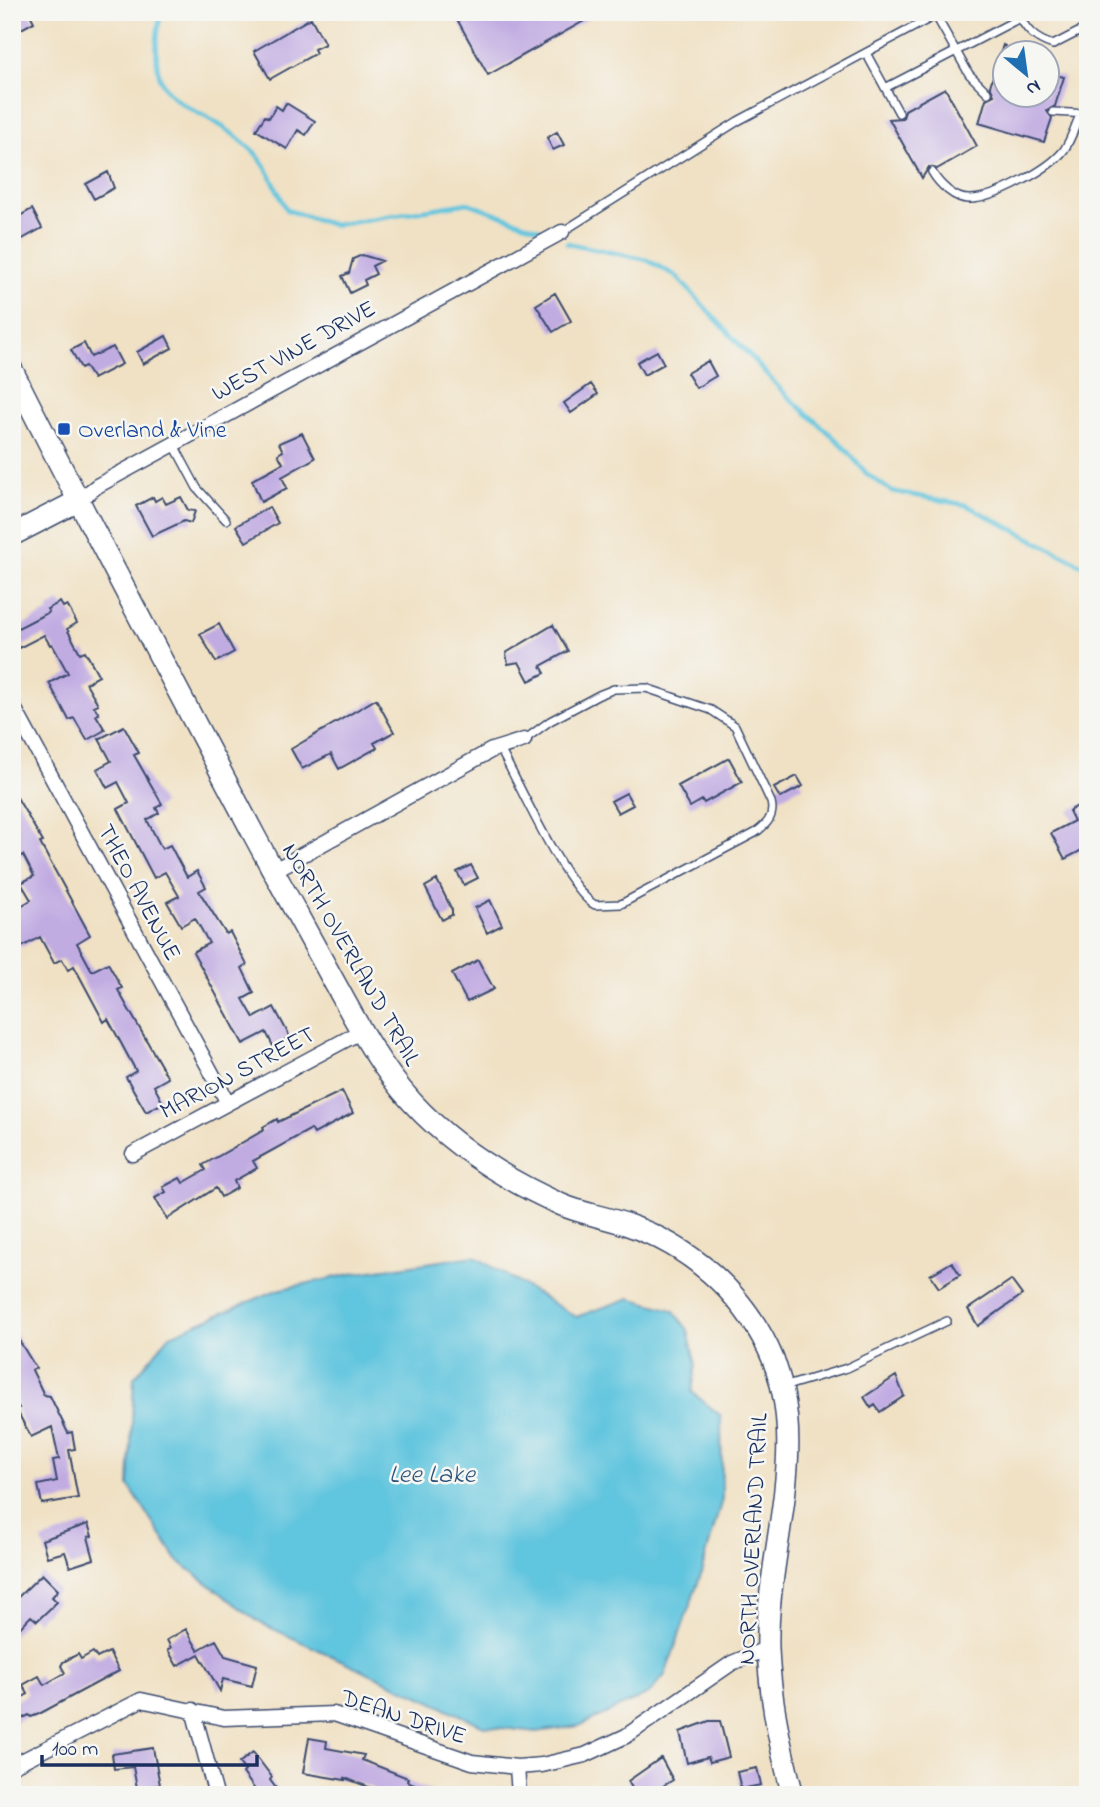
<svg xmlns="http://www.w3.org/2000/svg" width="1100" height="1807" viewBox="0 0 1100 1807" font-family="'Indie Flower',sans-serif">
<rect width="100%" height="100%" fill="#f6f6f2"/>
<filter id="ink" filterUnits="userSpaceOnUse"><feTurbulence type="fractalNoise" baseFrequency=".0143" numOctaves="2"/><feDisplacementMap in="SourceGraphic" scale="14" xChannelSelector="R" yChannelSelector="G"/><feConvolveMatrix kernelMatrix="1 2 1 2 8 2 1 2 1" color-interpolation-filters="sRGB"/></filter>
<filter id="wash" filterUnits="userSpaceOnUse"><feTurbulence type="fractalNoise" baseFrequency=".00686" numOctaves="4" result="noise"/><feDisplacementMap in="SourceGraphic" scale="28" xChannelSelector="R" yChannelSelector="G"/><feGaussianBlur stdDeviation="1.57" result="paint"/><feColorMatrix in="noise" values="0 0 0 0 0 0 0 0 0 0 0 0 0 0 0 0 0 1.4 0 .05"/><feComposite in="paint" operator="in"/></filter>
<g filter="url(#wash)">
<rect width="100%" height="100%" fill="#f0e1c4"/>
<!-- water -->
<path fill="#61c5de" stroke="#3e7a9e" stroke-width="2" d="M474 1256 576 1317 630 1298 673 1310 688 1330 696 1365 692 1392 721 1416 722 1499 700 1577 665 1675 649 1694 579 1726 536 1732 484 1726 260 1623 177 1560 129 1486 134 1378 170 1335 277 1290 351 1274Z"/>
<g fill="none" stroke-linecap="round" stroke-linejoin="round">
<!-- stream -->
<path stroke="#61c5de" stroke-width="4.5" d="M161 12C140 118 192 93 251 149 267 163 277 191 287 210L333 225 468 203 540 229
M567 243 647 260 676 276 784 393 840 443 867 474 891 491 966 505 1088 568"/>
</g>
<g id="blocks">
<!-- building -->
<path fill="#c1ace2" d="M12 12H29L34 22 12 34Z
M453 12H600L488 75Z
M311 18 325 44 314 49 316 53 270 79 254 51Z
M1003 45 1005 46V94H1047V73L1064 77 1055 106 1047 111 1052 118 1044 142 979 123 986 99 994 95 990 86Z
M945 88 977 146 937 169 929 167 922 178 889 119 903 118 905 110Z
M286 103 315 121 306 135 298 130 287 149 256 130 265 116 269 118 276 106 282 110Z
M557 132 564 145 553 150 547 138Z
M108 172 114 188 94 199 86 184Z
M32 209 42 228 17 242 12 233V220Z
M362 255 382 261 372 266 376 274 364 280 366 285 350 293 342 276 349 273 353 259Z
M555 293 571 321 553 332 536 305Z
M166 336 172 348 143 364 137 352Z
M84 343 91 357 113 347 122 364 93 379 85 366 81 368 71 350Z
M657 351 664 364 644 375 637 362Z
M708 361 716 376 696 388 687 373Z
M591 384 598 394 571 413 564 403Z
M302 433 315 458 282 477 287 488 261 502 252 480 283 463 278 454 283 451 279 443Z
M153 497 155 501 162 497 166 504 181 497 188 510 195 511 191 523 184 521 152 536 136 506Z
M269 507 278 523 246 542 236 526Z
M60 602 63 607 67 605 77 623 67 629 80 653 85 651 99 676 86 683 98 704 94 706 99 714 96 715 105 730 87 740 74 718 69 720 49 683 68 673 52 644 50 645 44 635 19 648 12 634V631L49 612 47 609Z
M219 624 234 652 216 662 200 634Z
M553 625 568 651 541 666 545 673 529 681 519 662 508 664 506 653Z
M376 699 394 732 374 743 377 748 339 769 331 754 302 769 291 749Z
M124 726 139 753 134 755 162 804 156 808 159 813 147 820 162 849 170 845 187 877 197 871 206 887 199 891 226 934 230 932 247 965 242 968 254 993 243 999 254 1018 274 1007 290 1037 273 1046 266 1032 243 1044 193 952 209 943 195 918 181 926 167 902 179 896 165 872 154 878 118 809 129 803 118 782 107 788 97 769 111 761 99 739Z
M729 758 742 782 704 803 702 800 690 807 678 786Z
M797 776 803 786 780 798 774 788Z
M12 789 43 842 40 843 90 935 77 943 92 971 108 963 122 988 118 990 128 1008 168 1078 154 1086 163 1103 146 1112 126 1077 136 1071 108 1019 104 1022 74 966 68 970 62 959 54 963 40 937 22 947 12 930V911L31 900 21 883 34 876 23 855 16 858 12 851Z
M626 793 633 805 618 813 611 801Z
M1081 804 1088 817V847L1065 859 1051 833 1074 821 1069 811Z
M471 865 478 878 464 885 457 872Z
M437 880 452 910V915L442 920 425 887Z
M490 900 502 925 487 933 475 908Z
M478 960 494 989 467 1002 452 974Z
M342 1091 353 1113 314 1134 311 1129 253 1161 257 1168 234 1181 237 1188 221 1197 216 1188 167 1219 155 1198 166 1192 163 1187 180 1178 183 1183 206 1170 203 1165 264 1130 263 1127 277 1119 278 1122Z
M952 1262 960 1275 939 1288 930 1275Z
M1011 1280 1022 1295 978 1326 968 1309Z
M12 1329 36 1368 32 1370 44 1395 50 1396 68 1433 72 1432 75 1449 69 1450 78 1498 42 1504 38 1485 57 1481 53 1460 59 1459 52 1427 31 1437 16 1409 19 1408 12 1395Z
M896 1376 904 1396 880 1412 875 1405 871 1408 864 1397Z
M88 1524 92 1536 88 1537 94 1559 70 1567 65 1552 47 1557 42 1540Z
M42 1574 58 1590 52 1597 57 1602 37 1621 31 1616 12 1636V1603Z
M186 1629 198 1650 216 1640 225 1656 257 1665 252 1686 223 1679 220 1691 199 1654 177 1666 168 1650 171 1648 167 1640Z
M93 1652 97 1658 109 1652 119 1671 39 1714 31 1717 29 1715 12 1724V1703L28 1694 23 1685 39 1676 44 1685 65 1673 61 1666 63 1662 78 1654 81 1659Z
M709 1721H720L729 1757 710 1762 708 1757 687 1763 680 1732Z
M309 1738 327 1741 326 1748 364 1755 362 1760 408 1778 407 1781 440 1795H371L374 1789 345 1778V1780L303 1773Z
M153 1748 160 1785 137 1788 133 1767 114 1769 112 1754Z
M253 1752 272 1777 270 1780 281 1795H259L243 1773 245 1771 239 1763Z
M661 1758 673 1780 648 1795H636L628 1781Z
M757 1768 761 1785 741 1789 737 1772Z"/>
</g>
</g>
<g filter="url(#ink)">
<use href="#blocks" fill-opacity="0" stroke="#3b4a6d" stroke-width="2"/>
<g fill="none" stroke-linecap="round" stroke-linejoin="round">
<!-- lane casing -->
<g stroke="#3b4a6d" stroke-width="10">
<path id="lane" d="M1017 12C1026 30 1034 39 1053 45L1088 27
M936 16 969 74 988 93
M866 53 899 113
M885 88 1020 18
M1053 112 1088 114
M932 172C939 184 955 200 970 199 994 199 1050 169 1064 150 1071 140 1075 126 1080 115
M562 232 738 121 942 12
M174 445 197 488 226 520
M500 749C519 783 565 888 595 905L621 904 755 833C766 825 775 817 771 802L735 726 711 710 646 688 614 689 599 695 550 721 524 740
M783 1387 847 1368 947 1321"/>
</g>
<!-- street casing -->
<g stroke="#3b4a6d" stroke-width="17">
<path id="street" d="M78 501 97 486 562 232
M12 704 228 1103
M273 871 492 750 524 740
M133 1154 362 1031
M193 1710 216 1795
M12 1766 141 1700 224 1718 334 1714 472 1762 517 1767 542 1765 585 1755 626 1736 732 1663 768 1648
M517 1767 519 1795"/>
</g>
<!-- secondary casing -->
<g stroke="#3b4a6d" stroke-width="24">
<path id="secondary" d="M12 370C90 526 172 679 253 833 279 882 306 930 332 978 356 1022 379 1066 412 1102 454 1148 506 1180 562 1205 583 1214 606 1217 628 1225 689 1246 740 1290 768 1348 814 1443 765 1550 768 1649 770 1697 780 1748 793 1795
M12 535 78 501"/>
</g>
<!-- lane -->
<use href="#lane" stroke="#fff" stroke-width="7"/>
<!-- street -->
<use href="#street" stroke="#fff" stroke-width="14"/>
<!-- secondary -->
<use href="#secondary" stroke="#fff" stroke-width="21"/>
</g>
</g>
<!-- markers -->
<rect fill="#1a4fb4" stroke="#f6f6f2" stroke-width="2.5" x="57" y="422" width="14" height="14" rx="3.5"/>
<g text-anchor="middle" stroke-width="5" stroke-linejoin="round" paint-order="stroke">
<!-- street labels -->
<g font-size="24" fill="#1b2f5e" stroke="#f6f6f2">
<text transform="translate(293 350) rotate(-29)" y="8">WEST VINE DRIVE</text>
<text transform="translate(140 892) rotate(62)" y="8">THEO AVENUE</text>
<text transform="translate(352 954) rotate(60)" y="8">NORTH OVERLAND TRAIL</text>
<text transform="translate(237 1072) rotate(-28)" y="8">MARION STREET</text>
<text transform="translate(752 1539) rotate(-87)" y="8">NORTH OVERLAND TRAIL</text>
<text transform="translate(404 1716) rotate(18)" y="8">DEAN DRIVE</text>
</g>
<!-- transit labels -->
<g font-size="24" fill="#164399" stroke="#f6f6f2" text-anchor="start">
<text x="78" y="437">Overland &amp; Vine</text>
</g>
<!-- water labels -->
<g font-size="26" font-style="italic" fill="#2c547e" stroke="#f6f6f2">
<text x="432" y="1482">Lee Lake</text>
</g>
</g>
<!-- margin -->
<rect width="1100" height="1807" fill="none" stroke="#f6f6f2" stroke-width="42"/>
<!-- north arrow -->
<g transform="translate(1026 74) rotate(151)"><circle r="33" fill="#f6f6f2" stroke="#9ea6b7" stroke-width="2"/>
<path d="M0-5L12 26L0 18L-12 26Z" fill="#1f6fb2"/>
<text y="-10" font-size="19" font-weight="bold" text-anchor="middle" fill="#1b2f5e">N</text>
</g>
<!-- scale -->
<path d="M42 1755v10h215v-10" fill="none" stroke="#1b2f5e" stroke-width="3.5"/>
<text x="52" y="1755" font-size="21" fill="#1b2f5e" stroke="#f6f6f2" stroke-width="5" paint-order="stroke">100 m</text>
</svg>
